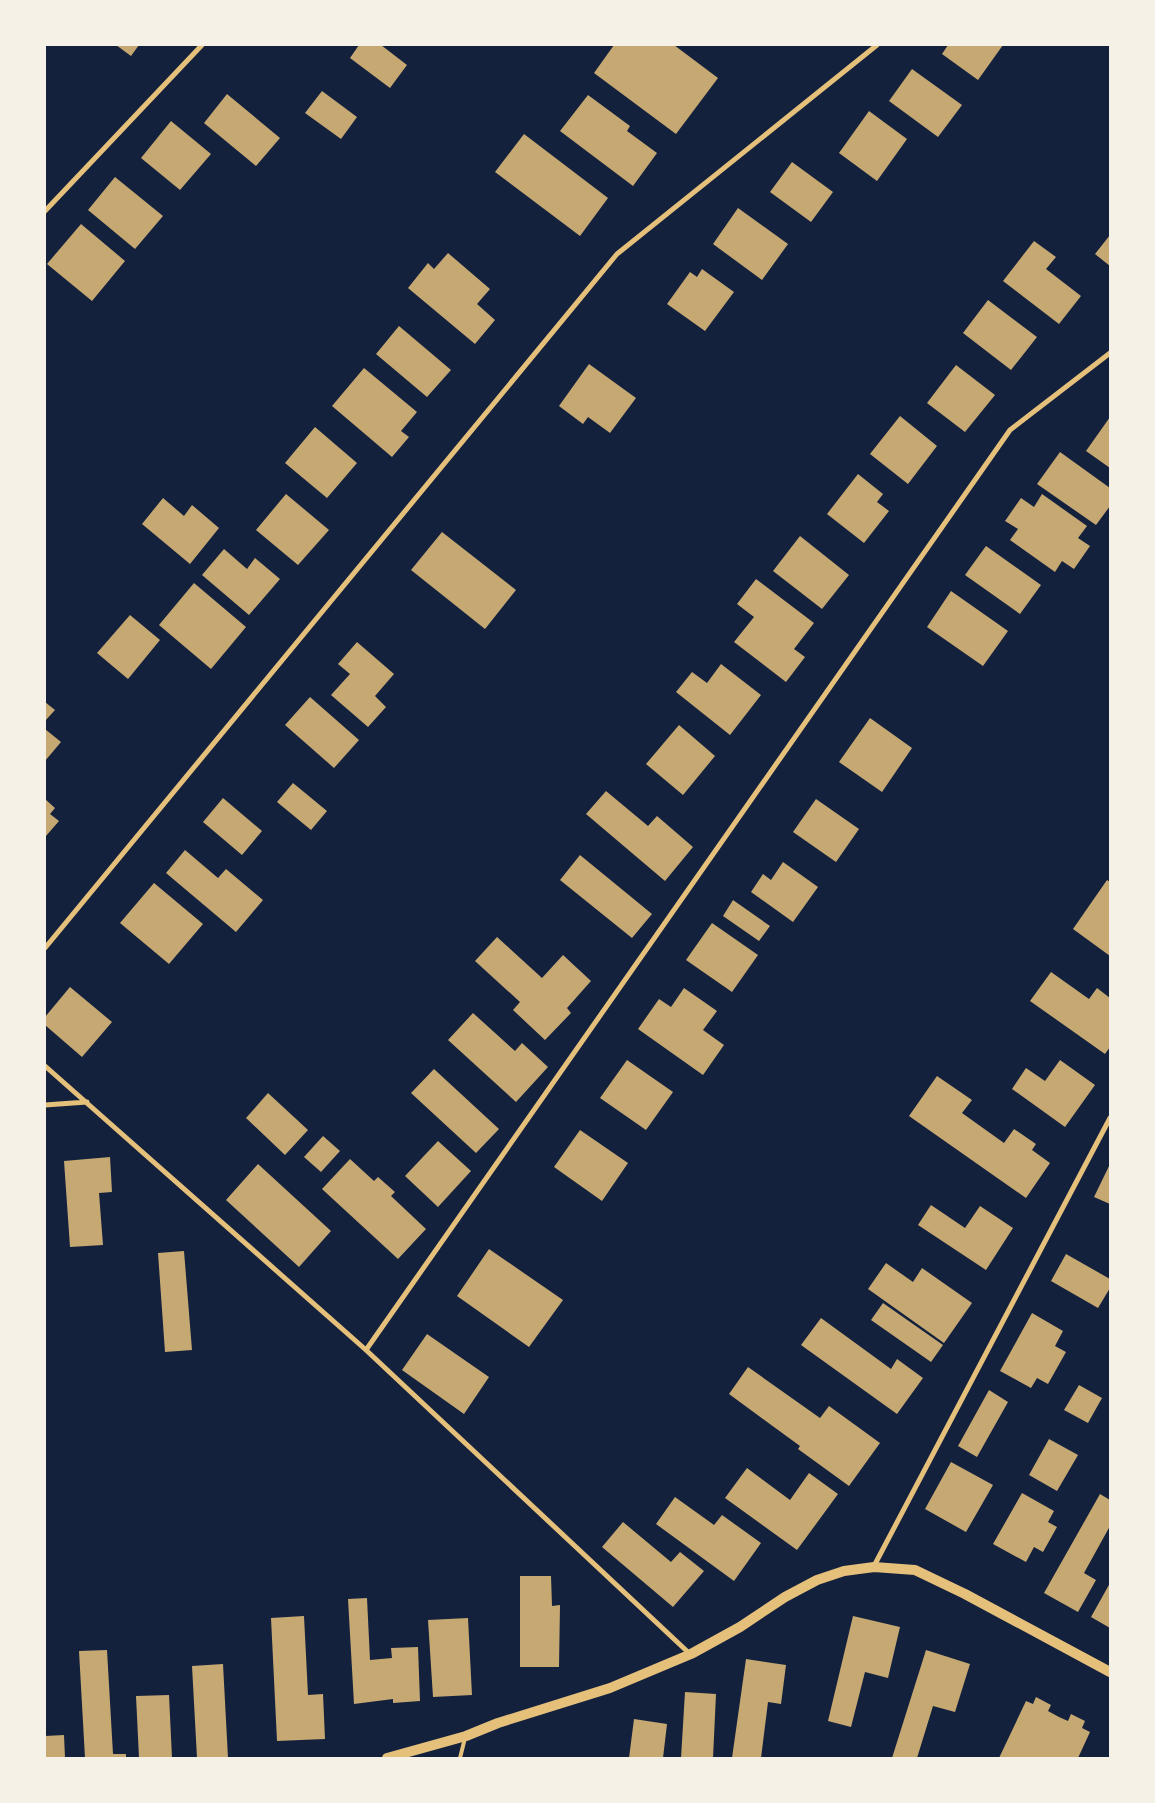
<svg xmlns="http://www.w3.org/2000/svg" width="1155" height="1803" viewBox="0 0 1155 1803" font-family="Figtree,sans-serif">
<rect width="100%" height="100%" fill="#14213d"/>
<!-- building -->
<path fill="#c6a872" d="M116 45H139L131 56Z
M359 45H381L407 65 390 88 350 58Z
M614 45H674L718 78 676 134 594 73Z
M948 45H1003L978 80 942 54Z
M912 69 962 105 938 137 889 101Z
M322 91 357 117 341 139 305 113Z
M227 94 280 138 256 166 204 123Z
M588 95 630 126 627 131 657 153 633 186 560 131Z
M869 111 907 139 877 181 839 153Z
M171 121 211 154 180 190 141 158Z
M524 134 608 198 580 236 495 172Z
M792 162 833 192 811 222 770 192Z
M115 177 163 216 135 249 88 210Z
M738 208 788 244 762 280 713 244Z
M81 224 125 261 92 301 47 264Z
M1110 235V266L1095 254Z
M1034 241 1056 257 1046 269 1081 296 1059 324 1003 281Z
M448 253 490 289 477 304 495 320 475 344 408 288 428 263 434 269Z
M702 269 734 292 705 331 667 304 690 272 697 277Z
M988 300 1037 337 1011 370 963 333Z
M399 326 451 370 427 397 376 354Z
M589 364 636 398 610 433 588 417 583 424 559 406Z
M956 365 995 395 965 432 927 403Z
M364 368 417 412 401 431 409 437 392 457 332 406Z
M900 416 937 446 908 484 870 454Z
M1110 417V468L1086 451Z
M315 427 357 463 327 498 285 463Z
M1060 452 1110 488V506L1096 525 1037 484Z
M858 474 883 494 877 502 889 511 864 543 827 514Z
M286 494 329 530 298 565 256 530Z
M1042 494 1087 526 1078 538 1090 546 1074 569 1062 561 1055 572 1010 540 1018 529 1005 521 1021 498 1034 507Z
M163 498 184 516 192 505 219 528 190 564 142 524Z
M442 532 516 590 485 629 411 570Z
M800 536 849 575 822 609 773 571Z
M986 546 1041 585 1020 614 965 575Z
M224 549 247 569 255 558 280 579 249 615 202 575Z
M756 579 814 623 794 649 805 657 786 682 734 642 754 617 737 604Z
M194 583 246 627 211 669 159 625Z
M951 591 1008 631 983 666 927 627Z
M130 615 160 640 128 679 97 653Z
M357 642 394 674 375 696 386 707 368 727 331 695 350 674 338 664Z
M721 664 761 695 730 735 676 692 692 672 707 683Z
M310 697 359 740 334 768 285 725Z
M45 702 55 710 45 721Z
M870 718 912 748 882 792 839 762Z
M679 725 715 756 683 795 646 764Z
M45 729 61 742 45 761Z
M293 783 327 811 311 830 277 802Z
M606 791 648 826 657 816 693 847 665 881 586 814Z
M223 798 262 831 242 855 203 822Z
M45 799 55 808 50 814 59 821 46 836Z
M816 799 859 829 836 862 793 832Z
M185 850 218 878 226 869 263 900 236 932 166 873Z
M580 855 652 914 632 938 560 880Z
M783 862 818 887 793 922 751 892 763 874 771 880Z
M1107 880 1110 882V956L1073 929Z
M154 883 203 924 169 964 120 923Z
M733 900 770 926 759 941 723 916Z
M712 923 758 955 732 992 686 960Z
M497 937 542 978 563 955 591 981 567 1008 571 1013 545 1040 513 1010 520 1002 475 961Z
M1051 972 1089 999 1097 988 1110 998V1047L1105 1054 1030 1001Z
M70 987 112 1022 82 1057 45 1025V1017Z
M684 988 717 1011 703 1030 724 1045 703 1075 638 1029 659 999 671 1007Z
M473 1013 515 1051 522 1043 548 1067 516 1102 448 1040Z
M627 1060 673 1092 646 1130 600 1098Z
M1060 1060 1095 1085 1065 1127 1012 1089 1026 1068 1045 1081Z
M434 1069 499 1129 476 1153 411 1093Z
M937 1076 972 1100 962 1113 1004 1143 1014 1129 1036 1144 1032 1150 1050 1163 1026 1198 909 1116Z
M268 1093 308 1130 285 1155 246 1118Z
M580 1130 628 1163 602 1201 554 1167Z
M323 1136 340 1151 321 1172 304 1157Z
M438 1141 471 1171 438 1207 405 1176Z
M110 1157 112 1192 99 1193 103 1245 70 1247 64 1161Z
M350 1159 374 1181 378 1177 395 1192 391 1196 426 1229 398 1259 322 1189Z
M258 1164 331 1231 299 1267 226 1200Z
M1110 1164V1204L1094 1197Z
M931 1205 965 1228 980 1206 1013 1228 986 1270 918 1225Z
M489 1249 563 1300 529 1347 457 1296Z
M184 1251 192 1350 165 1352 158 1253Z
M1066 1254 1110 1279V1288L1098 1308 1051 1281Z
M886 1263 913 1282 922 1268 972 1303 944 1343 868 1289Z
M883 1303 943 1345 931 1362 871 1320Z
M1032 1313 1063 1331 1055 1346 1066 1352 1048 1384 1037 1378 1031 1388 1000 1371Z
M821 1318 891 1369 897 1359 923 1378 897 1414 801 1345Z
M427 1334 489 1377 464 1414 402 1370Z
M748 1367 820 1418 829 1406 880 1443 849 1486 798 1449 800 1446 729 1394Z
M1079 1385 1102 1398 1088 1423 1064 1410Z
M989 1390 1008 1402 977 1457 958 1446Z
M1049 1439 1078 1455 1057 1491 1029 1475Z
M951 1462 993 1485 966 1532 925 1509Z
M747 1468 790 1500 809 1473 838 1494 797 1550 725 1498Z
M1022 1493 1054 1511 1048 1522 1057 1527 1043 1552 1034 1547 1026 1562 993 1544Z
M1100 1494 1110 1500V1526L1084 1573 1096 1580 1078 1612 1044 1593Z
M675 1497 714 1525 722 1515 761 1543 734 1581 656 1524Z
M623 1522 671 1562 680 1552 704 1571 673 1607 602 1547Z
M520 1576H551L552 1606 560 1605 559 1667H520Z
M1110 1583V1628L1091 1617Z
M367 1598 370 1660 392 1658 391 1648 418 1647 420 1701 393 1703V1699L354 1704 348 1599Z
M304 1616 308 1695 323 1694 325 1739 277 1741 271 1618Z
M853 1616 900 1627 888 1678 865 1672 851 1727 828 1721Z
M468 1618 472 1695 433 1697 428 1620Z
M107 1650 113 1754H126V1758H85L79 1651Z
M926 1650 970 1664 955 1712 933 1706 917 1758H892Z
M746 1659 786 1665 781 1704 768 1702 761 1758H732Z
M223 1664 228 1758H197L192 1666Z
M685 1692 716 1694 713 1758H681Z
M169 1695 172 1758H139L136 1696Z
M1036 1697 1051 1705 1048 1711 1059 1717 1068 1721 1071 1714 1085 1721 1082 1728 1090 1732 1078 1758H999L1026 1701 1033 1704Z
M634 1719 667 1724 663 1758H629Z
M64 1735 65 1758H45V1736Z"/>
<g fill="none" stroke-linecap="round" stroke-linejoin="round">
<!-- service -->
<path stroke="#e5c07b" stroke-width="4" d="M460 1758 465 1738"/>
<!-- minor -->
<path stroke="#e5c07b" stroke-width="5" d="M45 211 202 45
M45 948 617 254 877 45
M45 1066 366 1350 690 1654
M45 1105 87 1102
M366 1350 1010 430 1110 353
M874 1566 1110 1118"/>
<!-- secondary -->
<path stroke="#e5c07b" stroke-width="10" d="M387 1758 466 1736 498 1723 610 1688 691 1654 740 1627 785 1597 817 1580 844 1571 874 1567 915 1570 965 1594 1110 1672"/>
</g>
<!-- border -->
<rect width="1155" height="1803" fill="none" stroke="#f6f1e7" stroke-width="92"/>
</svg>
